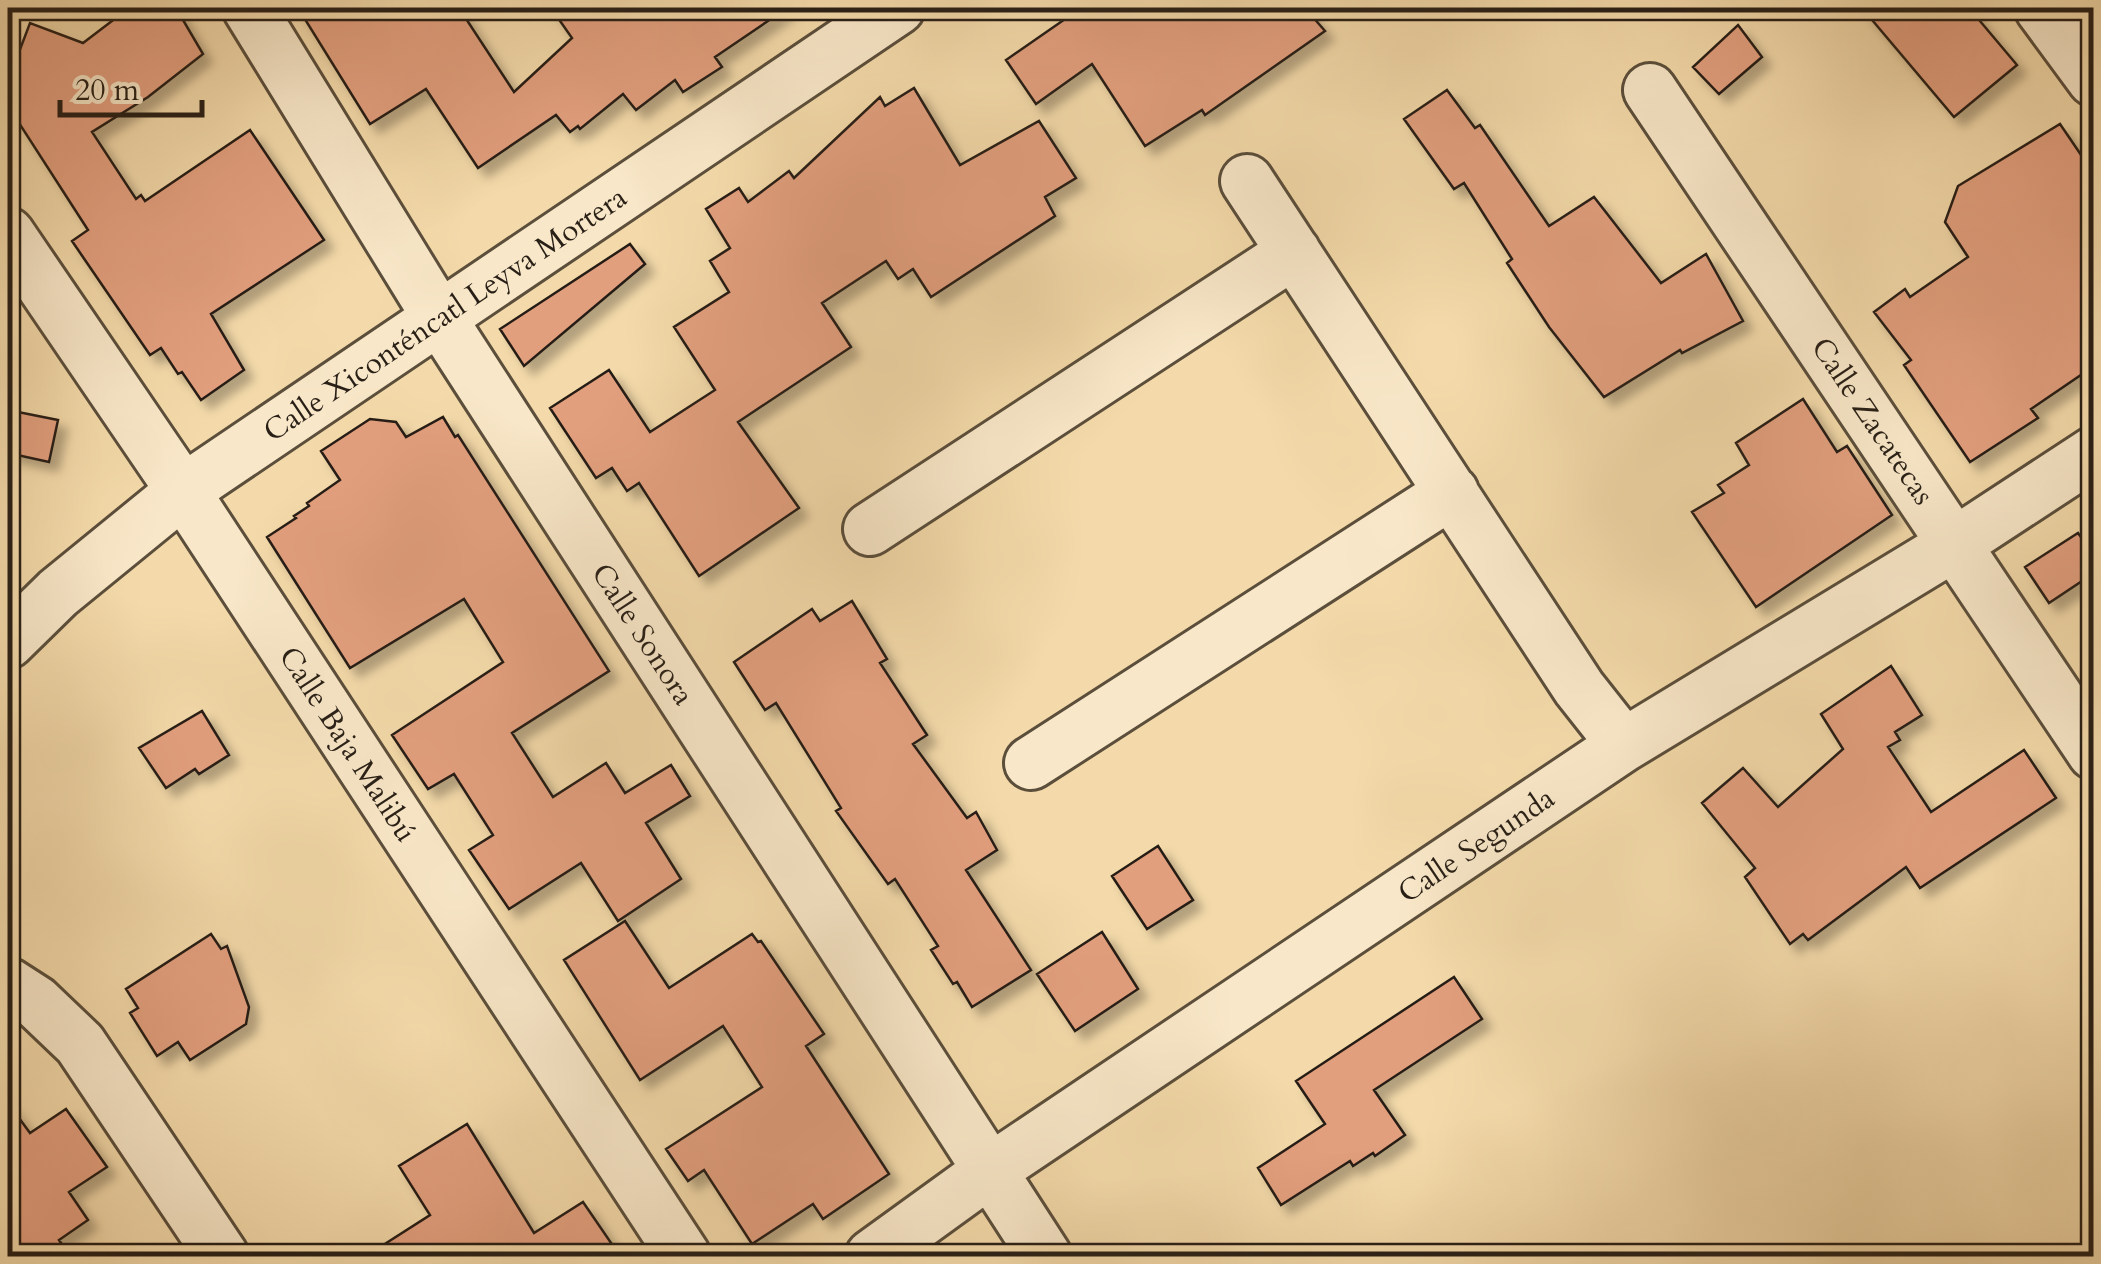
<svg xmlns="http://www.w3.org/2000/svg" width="2101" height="1264" viewBox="0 0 2101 1264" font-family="Cardo,serif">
<defs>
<filter id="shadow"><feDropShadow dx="9" dy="9" stdDeviation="5" flood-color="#0004"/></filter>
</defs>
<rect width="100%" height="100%" fill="#f4daaa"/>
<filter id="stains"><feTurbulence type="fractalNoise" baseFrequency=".002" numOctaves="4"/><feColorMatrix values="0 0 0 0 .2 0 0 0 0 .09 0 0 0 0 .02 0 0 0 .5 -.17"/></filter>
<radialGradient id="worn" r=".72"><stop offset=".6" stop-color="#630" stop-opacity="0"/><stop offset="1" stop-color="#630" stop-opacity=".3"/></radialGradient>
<!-- building -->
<path fill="#e29f7e" stroke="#281f16" stroke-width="2.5" filter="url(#shadow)" d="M129 8H176L203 54 148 97 92 132 136 199 141 195 145 201 250 130 324 240 211 314 244 370 201 400 182 372 178 374 161 348 150 355 72 241 88 230 8 106V81L30 23 83 43Z
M298 8H459L514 92 572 38 551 8H787L715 57 722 67 683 92 675 80 636 110 623 94 580 129 578 126 570 132 556 115 478 168 426 89 370 124Z
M1081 8H1305L1325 31 1205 115 1202 110 1145 146 1092 64 1036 104 1006 60Z
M1862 8H1969L2017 65 1954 117Z
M1738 25 1762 57 1719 94 1693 67Z
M914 88 960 165 1039 121 1076 178 1045 197 1055 216 931 297 913 269 898 279 886 261 822 303 851 347 738 422 799 508 699 576 639 483 627 491 612 468 596 478 550 408 609 370 650 432 715 390 674 327 729 292 710 261 730 248 706 209 739 188 748 202 789 171 794 178 880 97 885 106Z
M1447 90 1475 128 1480 125 1549 226 1594 197 1661 283 1706 254 1743 321 1682 353 1680 350 1604 397 1549 327 1507 263 1512 259 1464 183 1454 189 1404 119Z
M2060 124 2094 174V366L2031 409 2038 418 1970 462 1904 365 1911 360 1874 312 1905 289 1910 297 1968 257 1945 222 1958 186Z
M630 244 645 264 524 366 500 329Z
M1803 399 1837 452 1847 446 1892 515 1756 607 1692 512 1724 493 1718 485 1749 465 1736 443Z
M8 410 58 420 49 462 8 453Z
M443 417 455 437 458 435 609 671 512 733 553 797 606 763 625 793 671 765 690 796 646 823 681 879 618 921 581 863 509 909 469 850 493 835 454 774 428 789 392 735 503 662 464 599 350 668 267 537 296 518 294 516 309 506 307 503 340 480 321 451 370 419 396 422 406 437Z
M2078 533 2094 555V573L2049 603 2025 567Z
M852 601 887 659 880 663 927 735 913 744 967 818 976 812 997 850 966 870 1031 970 972 1007 957 982 953 984 931 950 938 946 895 879 888 884 836 811 841 808 776 703 765 710 734 662 812 609 820 621Z
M1891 666 1922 715 1895 732 1900 740 1888 747 1931 812 2024 750 2056 798 1920 888 1906 867 1808 940 1803 934 1790 944 1745 877 1755 868 1702 803 1743 768 1778 807 1843 749 1821 714Z
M202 711 229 755 199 774 195 769 166 788 139 748Z
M1158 846 1193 900 1147 929 1112 876Z
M625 921 669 988 752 934 758 942 761 941 824 1034 806 1046 889 1174 823 1219 813 1204 752 1244 704 1170 688 1181 666 1149 762 1087 723 1026 640 1080 564 960Z
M1102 932 1138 989 1075 1031 1037 974Z
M211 934 221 949 227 946 249 1007 246 1024 190 1060 178 1042 157 1056 130 1013 138 1008 126 989Z
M1454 977 1482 1019 1374 1090 1405 1135 1375 1156 1373 1153 1353 1166 1350 1161 1281 1205 1258 1168 1325 1124 1296 1081Z
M8 1103 30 1133 66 1109 107 1167 69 1192 88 1220 59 1240 70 1256H8Z
M467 1124 534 1233 583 1202 620 1256H366L430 1215 399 1166Z"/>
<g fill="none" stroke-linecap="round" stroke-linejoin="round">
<!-- minor casing -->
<g stroke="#5b4e3b" stroke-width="58">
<path id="minor" d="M249 8 440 319 1045 1256
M2041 8 2094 80
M1650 90 2094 753
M1247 181 1579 688 1624 745
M8 234 183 491 684 1256
M870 529 1294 252
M8 642 58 593 183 491 898 8
M1031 763 1452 492
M8 984 36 1002 80 1044 222 1256
M872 1256 988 1172 1624 745 1955 544 2094 453"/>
</g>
<!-- minor -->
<use href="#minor" stroke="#f8e7c8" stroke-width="52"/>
</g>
<g text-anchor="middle" stroke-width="9" stroke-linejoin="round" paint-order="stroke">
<!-- street labels -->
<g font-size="30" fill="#281f16" stroke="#f8e7c8">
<text transform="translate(445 314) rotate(-34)" y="10">Calle Xiconténcatl Leyva Mortera</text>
<text transform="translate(1873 421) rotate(56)" y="10">Calle Zacatecas</text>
<text transform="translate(643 634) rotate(57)" y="10">Calle Sonora</text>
<text transform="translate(348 744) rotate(57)" y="10">Calle Baja Malibú</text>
<text transform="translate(1476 845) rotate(-34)" y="10">Calle Segunda</text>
</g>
</g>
<!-- margin -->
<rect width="2101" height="1264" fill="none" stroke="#f4daaa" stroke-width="40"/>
<rect x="10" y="10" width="2081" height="1244" fill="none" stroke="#281f16" stroke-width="5"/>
<rect x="20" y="20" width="2061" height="1224" fill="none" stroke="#281f16" stroke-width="2.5"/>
<!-- scale -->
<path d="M60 100v15h142v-15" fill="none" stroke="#281f16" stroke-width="5"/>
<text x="75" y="100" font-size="30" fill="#281f16" stroke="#f8e7c8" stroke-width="8" paint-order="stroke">20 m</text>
<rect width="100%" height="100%" filter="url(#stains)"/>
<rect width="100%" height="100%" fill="url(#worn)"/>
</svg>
